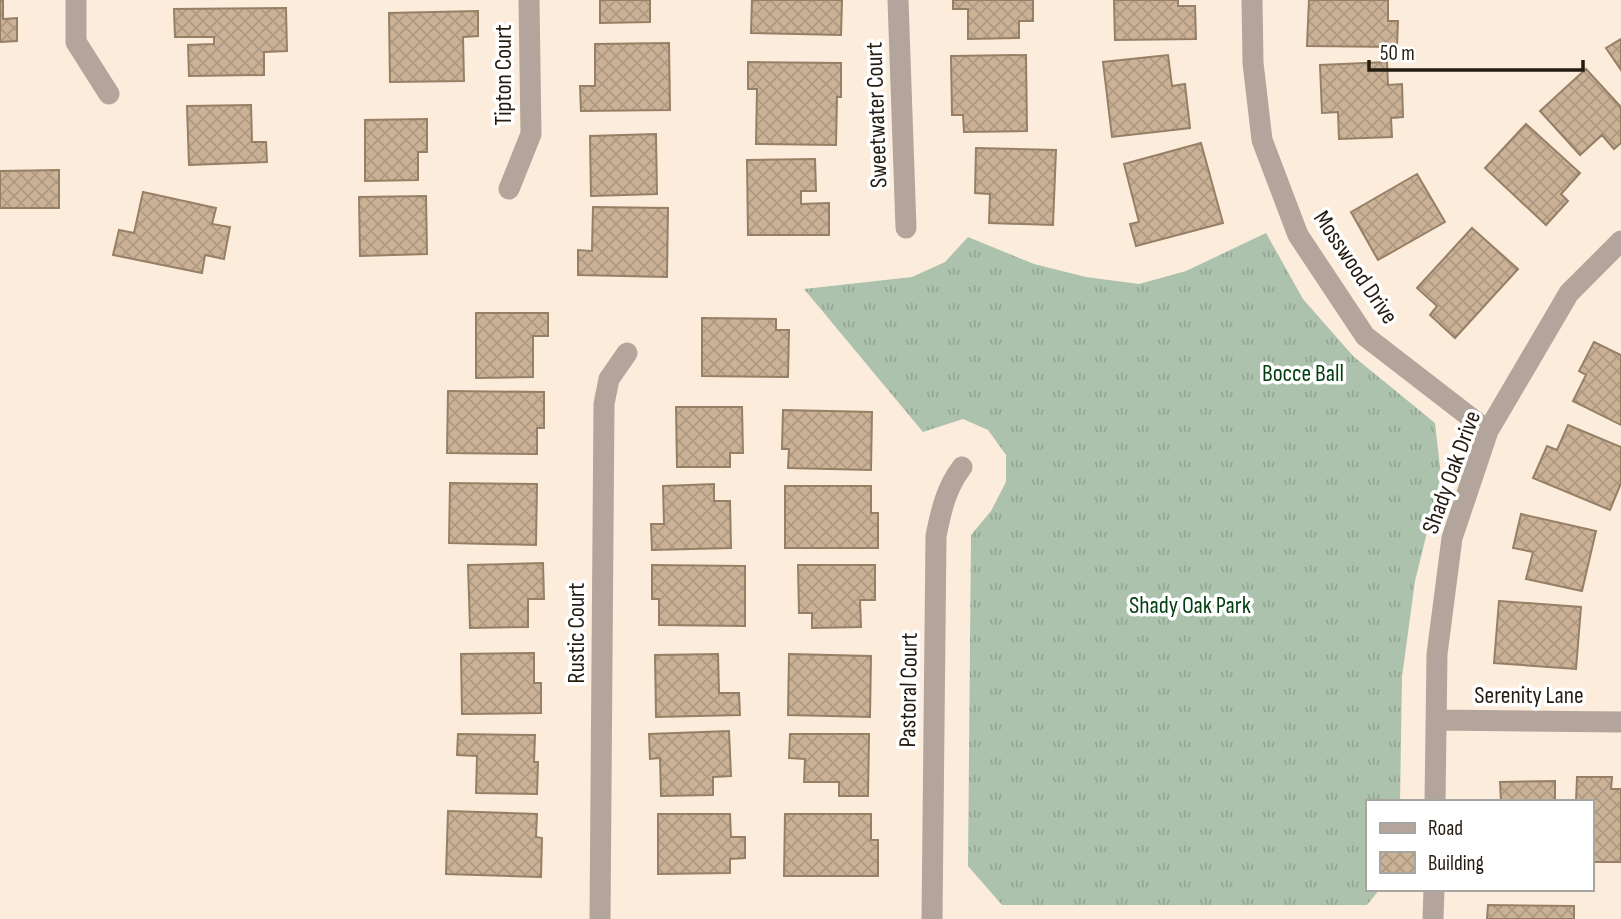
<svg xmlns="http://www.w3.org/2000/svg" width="1621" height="919" viewBox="0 0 1621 919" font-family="'Sofia Sans Condensed',sans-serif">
<defs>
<pattern id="grass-tufts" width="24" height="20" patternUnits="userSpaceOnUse" patternTransform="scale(1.75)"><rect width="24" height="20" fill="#acc2ad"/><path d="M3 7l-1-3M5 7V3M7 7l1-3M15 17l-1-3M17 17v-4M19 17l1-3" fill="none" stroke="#94a694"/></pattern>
<pattern id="building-cross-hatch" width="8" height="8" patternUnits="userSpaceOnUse" patternTransform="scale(1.75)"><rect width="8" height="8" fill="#cbb297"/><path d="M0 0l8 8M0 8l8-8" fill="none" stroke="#ae9881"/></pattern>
</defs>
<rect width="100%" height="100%" fill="#fcecdb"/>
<!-- grass -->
<path fill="url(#grass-tufts)" d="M1266 233 1303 299 1353 356 1435 423 1441 476 1415 581 1402 677 1400 802H1367V889H1380L1367 905H1002L968 866 971 535 991 511 1006 482V455L988 430 963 419 923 432 804 289 912 277 945 262 968 237 1034 264 1086 277 1139 284 1186 271Z"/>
<!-- building -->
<path fill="url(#building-cross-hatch)" stroke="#967f65" stroke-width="2" d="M0 0H3V19L17 18V41L0 42Z
M600 0H650V22L600 23Z
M752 0H842L841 35 751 33Z
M953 0H1033V21H1019V38L968 39V9H953Z
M1114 0H1178V6H1195L1196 39 1115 40Z
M1309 0H1388V21H1398L1397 47 1307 46Z
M286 8 287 51 264 52V75L189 76 188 45 214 44V37H175L174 9Z
M478 11V36L463 37 464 81 390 82 389 13Z
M1621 39V70L1606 48Z
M669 43 670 110 581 111 580 86H595V44Z
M1026 55 1027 131 964 132 963 115H952L951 56Z
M1168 55 1172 86 1185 84 1190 128 1112 137 1103 62Z
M748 62 841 63V97H837L836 145 756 144 757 89H748Z
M1387 62 1388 85 1402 84 1403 117 1391 118 1392 137 1339 139 1338 112 1322 113 1320 65Z
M1586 69 1621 107V143L1614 149 1602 135 1580 155 1540 111Z
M251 105 252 142H266L267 162 189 165 187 106Z
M427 119V152H418V180L365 181V120Z
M1526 124 1580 173 1561 194 1568 201 1546 225 1485 168Z
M656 134 657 194 591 196 590 136Z
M1201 143 1223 223 1136 246 1130 224 1139 222 1124 164Z
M976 148 1056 150 1053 225 989 223 990 194 975 193Z
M815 159 816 191H801V204L829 203V235H748L747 160Z
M59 170V208H0V171Z
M1417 174 1445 222 1378 260 1351 212Z
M143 192 216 208 212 224 230 227 224 259 205 255 202 273 113 255 119 230 134 233Z
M426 196 427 254 360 256 359 197Z
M593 207 668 208 667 277 578 275V250L592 251Z
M1472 228 1518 269 1455 338 1430 315 1437 306 1417 288Z
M476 313H548V336H533V377L476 378Z
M702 318 776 319V330H789L788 377 702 376Z
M1594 342 1621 355V425L1573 401 1586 375 1579 371Z
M448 391 544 392V428H537V454L447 453Z
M676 407H742L743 453H730V467H677Z
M783 410 872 412 871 470 788 468 789 449H782Z
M1568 425 1621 447V483L1610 510 1533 478 1547 446 1557 450Z
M450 483 537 484 536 545 449 543Z
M714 484V501H730L731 548 652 550 651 524H664L663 486Z
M785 486H871V513H878V548H785Z
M1521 514 1596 531 1582 591 1526 579 1533 552 1513 548Z
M543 563 544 599H528V627L470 628 468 565Z
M652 565 745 566V626L659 625V599H652Z
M798 565H875V600H860L861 627 812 628V613H799Z
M1499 601 1581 607 1576 669 1494 663Z
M534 653V683H541V713L462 714 461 654Z
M718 654 719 693H739L740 715 656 717 655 655Z
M789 654 871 656 870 717 788 715Z
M729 731 731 776 713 777V795L661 796 660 758 650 759 649 734Z
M458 734 535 735 534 762H538L537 794 476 793 477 756 457 755Z
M790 734H869L868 796H839V782H804L805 759 789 758Z
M1577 777H1612L1611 789H1621V862H1591V802H1576Z
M1555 781V802H1501L1500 782Z
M448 811 537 814 536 837 542 838 541 877 446 874Z
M658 814H730L731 837H745V858L730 859V873L658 874Z
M785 814H871V840H878V876H784Z
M1488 905 1574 906V919H1487Z"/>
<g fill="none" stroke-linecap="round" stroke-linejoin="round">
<!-- minor -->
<path stroke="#b3a59b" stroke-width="21" d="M76 0V42L109 94
M898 0 906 228
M1252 0 1253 63 1262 140 1298 235 1365 336 1488 431
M509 189 531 134 529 0
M1437 720 1621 722
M1435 802 1437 654 1452 538 1488 431 1569 293 1621 241
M600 919 604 404 609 379 627 353
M932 919 936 536C941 511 946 488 962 467
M1433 919 1434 889"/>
</g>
<g text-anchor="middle" stroke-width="7" stroke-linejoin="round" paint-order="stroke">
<!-- street labels -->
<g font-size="24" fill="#251c11" stroke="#fff">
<text transform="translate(503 75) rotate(-90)" y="8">Tipton Court</text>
<text transform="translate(876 115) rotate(-92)" y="8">Sweetwater Court</text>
<text transform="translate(1356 267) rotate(56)" y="8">Mosswood Drive</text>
<text transform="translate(1451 472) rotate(-70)" y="8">Shady Oak Drive</text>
<text transform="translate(576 633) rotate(-90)" y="8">Rustic Court</text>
<text transform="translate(908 690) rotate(-89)" y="8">Pastoral Court</text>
<text x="1529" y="703">Serenity Lane</text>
</g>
<!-- park labels -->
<g font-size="24" fill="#013d0f" stroke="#fff">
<text x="1303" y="381">Bocce Ball</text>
<text x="1190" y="613">Shady Oak Park</text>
</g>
</g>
<!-- legend -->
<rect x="1366" y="800" width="228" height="91" fill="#ffffff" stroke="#a8a4a0" stroke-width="2"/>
<rect x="1380" y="823" width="35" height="10" fill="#b3a59b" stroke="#a8a4a0" stroke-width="2"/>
<text x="1428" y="835" font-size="21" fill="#251c11">Road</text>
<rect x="1380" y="852" width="35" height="21" fill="url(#building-cross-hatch)" stroke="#a8a4a0" stroke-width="2"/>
<text x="1428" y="870" font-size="21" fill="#251c11">Building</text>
<!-- scale -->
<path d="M1369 60v10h214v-10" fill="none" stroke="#251c11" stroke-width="3.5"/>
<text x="1380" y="60" font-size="21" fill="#251c11" stroke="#ffffff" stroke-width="5" paint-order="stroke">50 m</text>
</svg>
